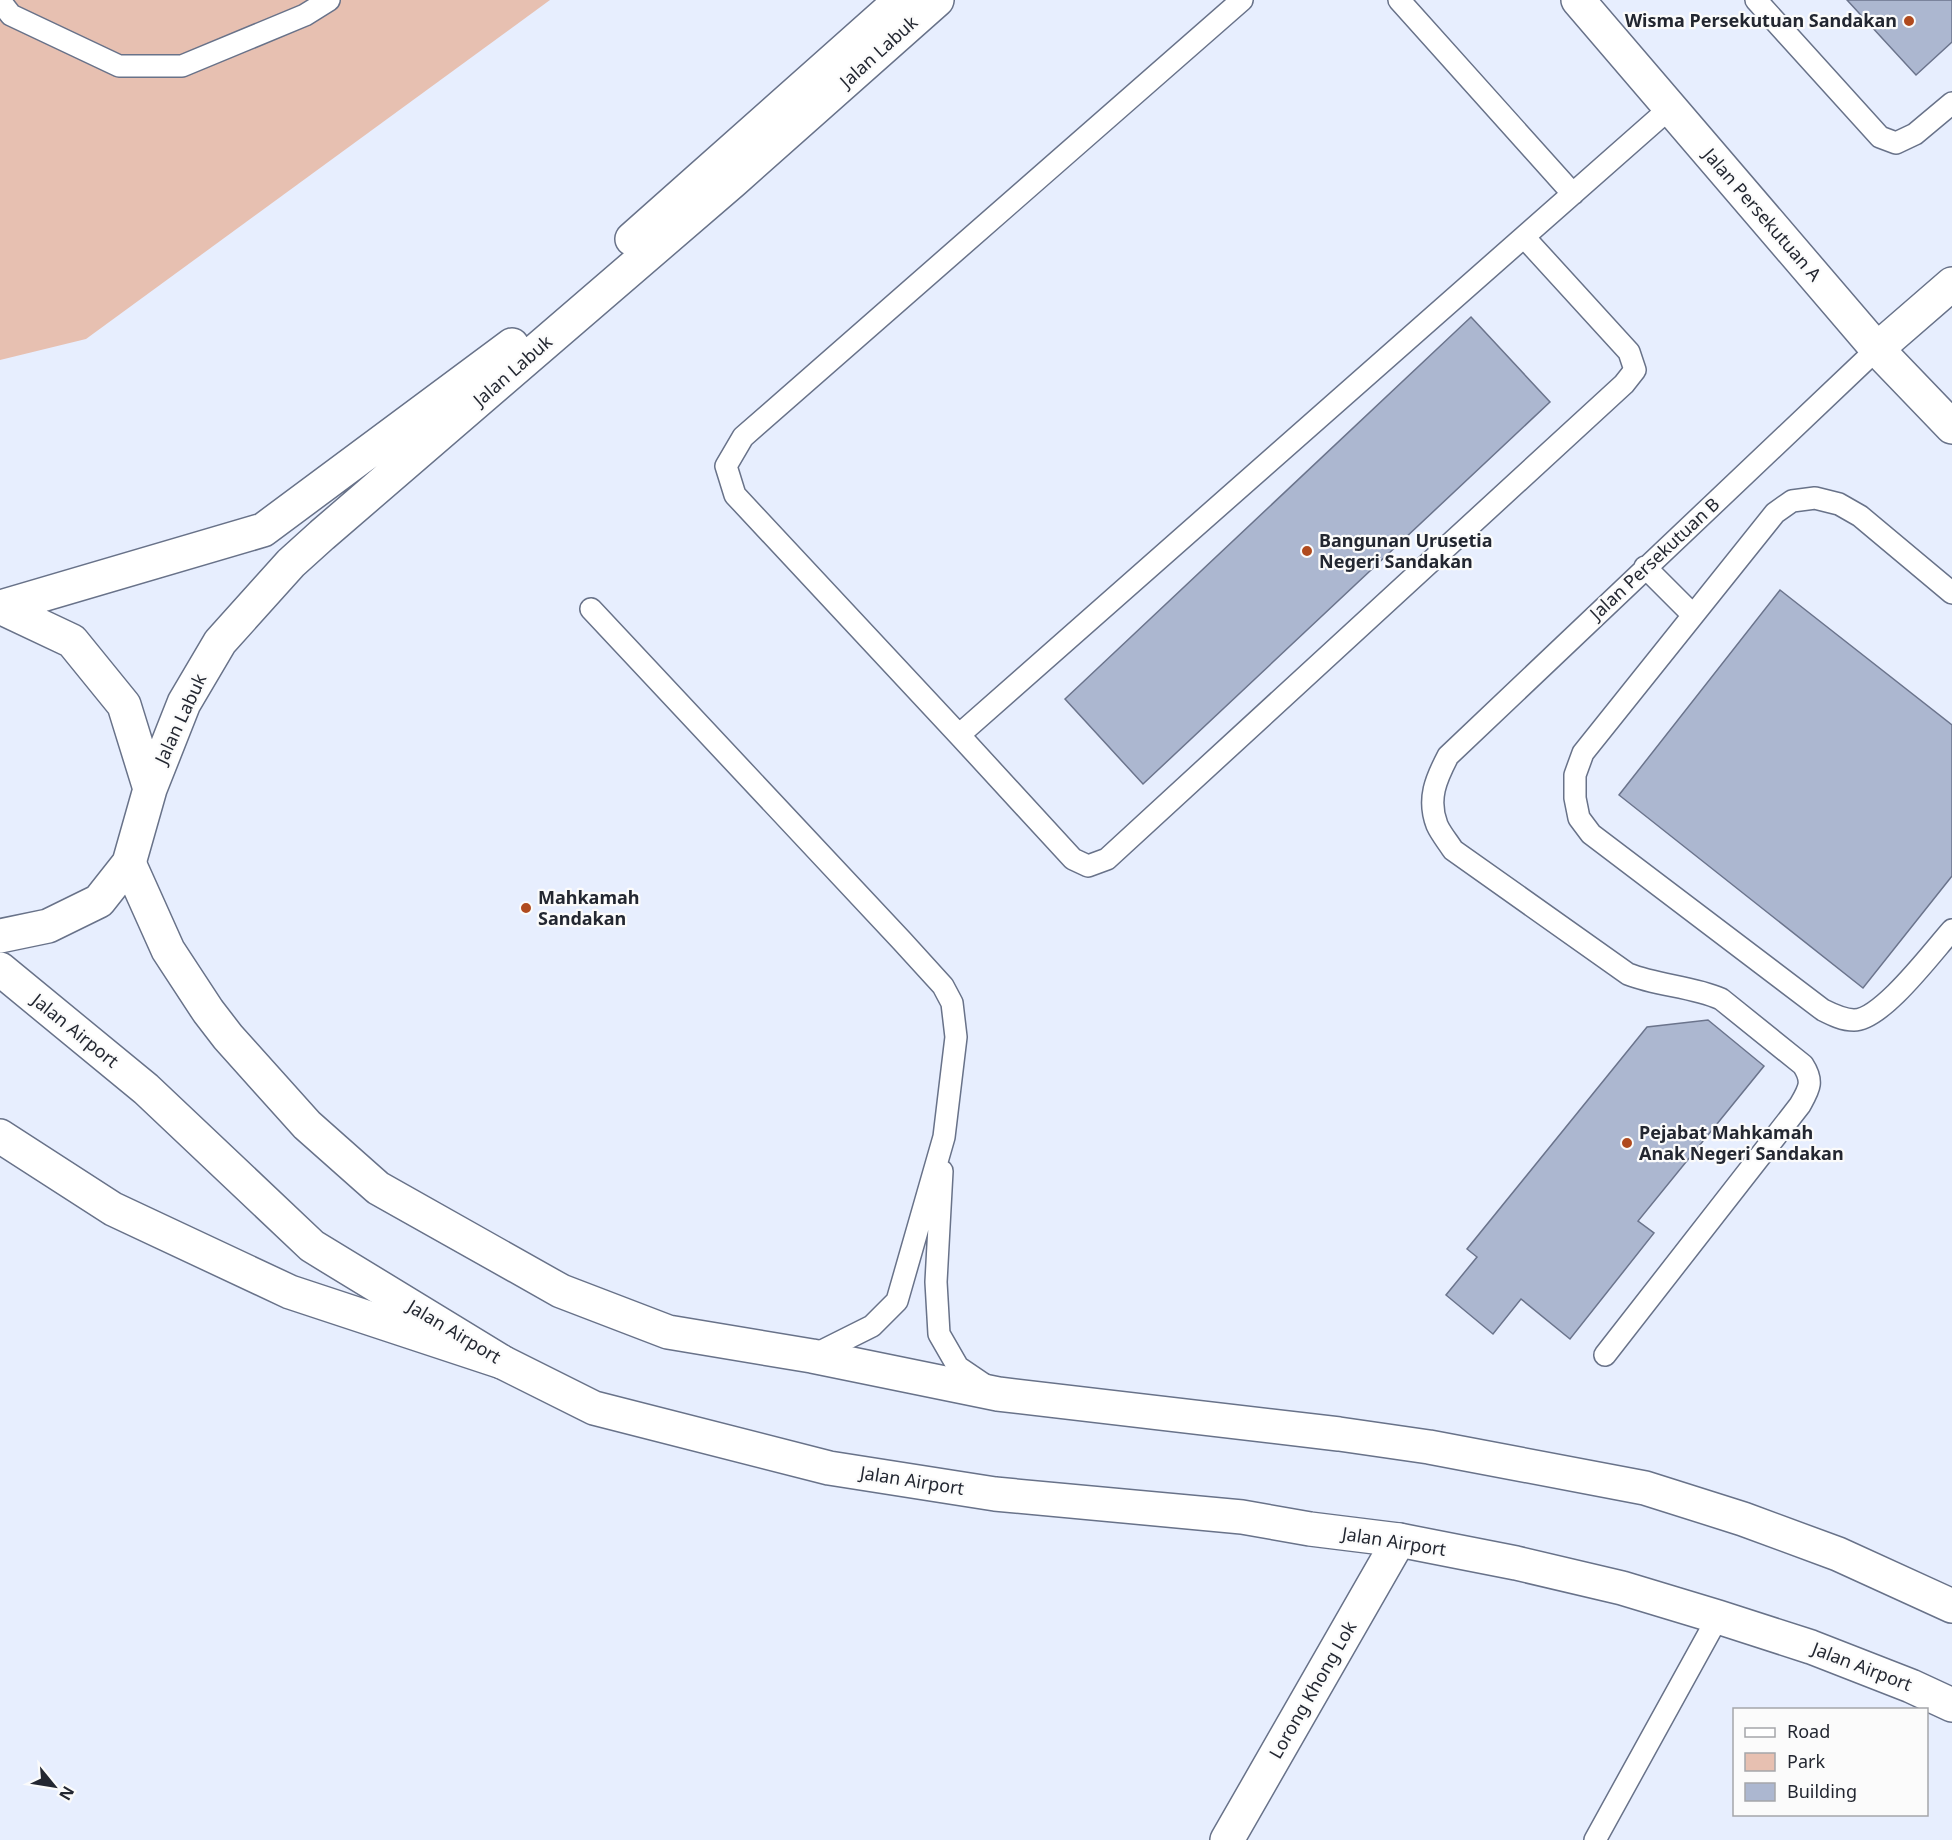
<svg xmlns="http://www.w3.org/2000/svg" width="1952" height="1840" viewBox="0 0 1952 1840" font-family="'Noto Sans',sans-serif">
<rect width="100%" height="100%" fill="#e7eefe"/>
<!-- green -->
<path fill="#e7c0b1" d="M0 0H550L86 339 0 360Z"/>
<!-- building -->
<path fill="#acb7d0" stroke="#6b748c" stroke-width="1.5" d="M1847 0H1952V42L1916 75Z
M1471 317 1550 402 1143 784 1065 699Z
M1780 590 1952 725V876L1863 988 1619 795Z
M1708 1020 1764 1066 1638 1221 1654 1233 1570 1339 1521 1299 1493 1334 1446 1295 1477 1257 1467 1249 1647 1027Z"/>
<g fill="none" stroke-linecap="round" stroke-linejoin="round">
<!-- service casing -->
<g stroke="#687289" stroke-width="24">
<path id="service" d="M1242 0 743 437 726 466 735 495 959 735 1073 859 1088 866 1107 859 1624 384 1635 370 1629 352 1524 237
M1399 0 1573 194
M1756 0 1880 137 1896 143 1915 134 1952 103
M0 1 11 15 119 66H182L305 15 329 0
M1645 567 1693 615
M1952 593 1860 516 1839 504 1815 498 1792 501 1775 513 1583 753 1575 775V798L1579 818 1591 834 1823 1010C1833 1015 1843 1020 1854 1020 1882 1020 1933 951 1952 930
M591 609 902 941 943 986 952 1003 956 1037 944 1137 897 1301 872 1326 812 1356
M959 735 1670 108
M942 1171 936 1282 939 1334 958 1367 986 1386
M1605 1355 1800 1105C1809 1089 1814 1082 1803 1065L1721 999C1692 986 1658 986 1628 974L1453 850C1448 842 1441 834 1437 825 1427 799 1436 779 1448 756L1877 349
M1595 1840 1718 1617"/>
</g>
<!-- minor casing -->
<g stroke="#687289" stroke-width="36">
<path id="minor" d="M1578 0 1877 349 1952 427
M1877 349 1952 284
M1227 1840 1399 1540"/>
</g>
<!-- primary casing -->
<g stroke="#687289" stroke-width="36">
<path id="primary" d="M129 863 168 950 208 1011 228 1037 307 1125 378 1188 561 1291 668 1332 812 1356 998 1394 1339 1434 1429 1447 1645 1488 1743 1519 1838 1554 1952 1606
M0 969 146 1089 312 1246 502 1362 594 1408 829 1468 995 1494 1242 1517 1310 1529 1399 1540 1516 1563 1622 1588 1718 1617 1811 1647 1911 1686 1952 1705"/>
</g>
<!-- trunk casing -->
<g stroke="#687289" stroke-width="36">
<path id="trunk" d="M632 239 901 0
M0 607 72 641 124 705 150 789
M1 607 263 530 512 345
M0 936 48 926 99 901 129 863 150 789 184 703 220 642 291 563 322 535 733 181 937 0
M0 1136 113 1209 290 1292 502 1362"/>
</g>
<!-- service -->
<use href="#service" stroke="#fff" stroke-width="21"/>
<!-- minor -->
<use href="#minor" stroke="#fff" stroke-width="33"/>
<!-- primary -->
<use href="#primary" stroke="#fff" stroke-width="33"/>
<!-- trunk -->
<use href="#trunk" stroke="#fff" stroke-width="33"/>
</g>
<!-- markers -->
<g fill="#b04a1e" stroke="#fbfbfb" stroke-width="2">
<circle cx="1909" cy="21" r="6"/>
<circle cx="1307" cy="551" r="6"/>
<circle cx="526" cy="908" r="6"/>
<circle cx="1627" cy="1143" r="6"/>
</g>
<g text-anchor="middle" stroke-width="4.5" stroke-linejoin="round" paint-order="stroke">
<!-- poi labels -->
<g font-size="18" font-weight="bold" fill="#232731" stroke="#fbfbfb" text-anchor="start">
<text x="1897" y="27" text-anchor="end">Wisma Persekutuan Sandakan</text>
<text x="1319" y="547">Bangunan Urusetia<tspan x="1319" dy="21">Negeri Sandakan</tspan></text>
<text x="538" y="904">Mahkamah<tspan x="538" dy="21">Sandakan</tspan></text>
<text x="1639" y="1139">Pejabat Mahkamah<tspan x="1639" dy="21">Anak Negeri Sandakan</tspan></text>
</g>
<!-- street labels -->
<g font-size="18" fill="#232731" stroke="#fbfbfb">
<text transform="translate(879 52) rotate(-42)" y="6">Jalan Labuk</text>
<text transform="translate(1762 215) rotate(49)" y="6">Jalan Persekutuan A</text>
<text transform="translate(513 371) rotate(-41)" y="6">Jalan Labuk</text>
<text transform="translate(1655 559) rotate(-43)" y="6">Jalan Persekutuan B</text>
<text transform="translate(181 719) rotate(-65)" y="6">Jalan Labuk</text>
<text transform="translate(75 1031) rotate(39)" y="6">Jalan Airport</text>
<text transform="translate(454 1332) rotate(31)" y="6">Jalan Airport</text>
<text transform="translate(912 1481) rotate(9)" y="6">Jalan Airport</text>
<text transform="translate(1394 1542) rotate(9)" y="6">Jalan Airport</text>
<text transform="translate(1862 1667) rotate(21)" y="6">Jalan Airport</text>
<text transform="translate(1313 1690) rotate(-60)" y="6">Lorong Khong Lok</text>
</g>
</g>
<!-- legend -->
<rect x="1733" y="1708" width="195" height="108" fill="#fbfbfb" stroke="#a5a6aa" stroke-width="1.5"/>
<rect x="1745" y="1728" width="30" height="9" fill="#ffffff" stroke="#a5a6aa" stroke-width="1.5"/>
<text x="1787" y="1738" font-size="18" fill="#232731">Road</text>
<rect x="1745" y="1753" width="30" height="18" fill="#e7c0b1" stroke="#a5a6aa" stroke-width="1.5"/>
<text x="1787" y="1768" font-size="18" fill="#232731">Park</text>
<rect x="1745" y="1783" width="30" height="18" fill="#acb7d0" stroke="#a5a6aa" stroke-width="1.5"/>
<text x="1787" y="1798" font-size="18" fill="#232731">Building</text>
<!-- north arrow -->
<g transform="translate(54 1786) rotate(120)" stroke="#fbfbfb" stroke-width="4.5" paint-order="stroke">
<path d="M0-4.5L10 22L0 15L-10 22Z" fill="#232731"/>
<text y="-9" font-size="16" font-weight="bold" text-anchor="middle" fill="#232731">N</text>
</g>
</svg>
